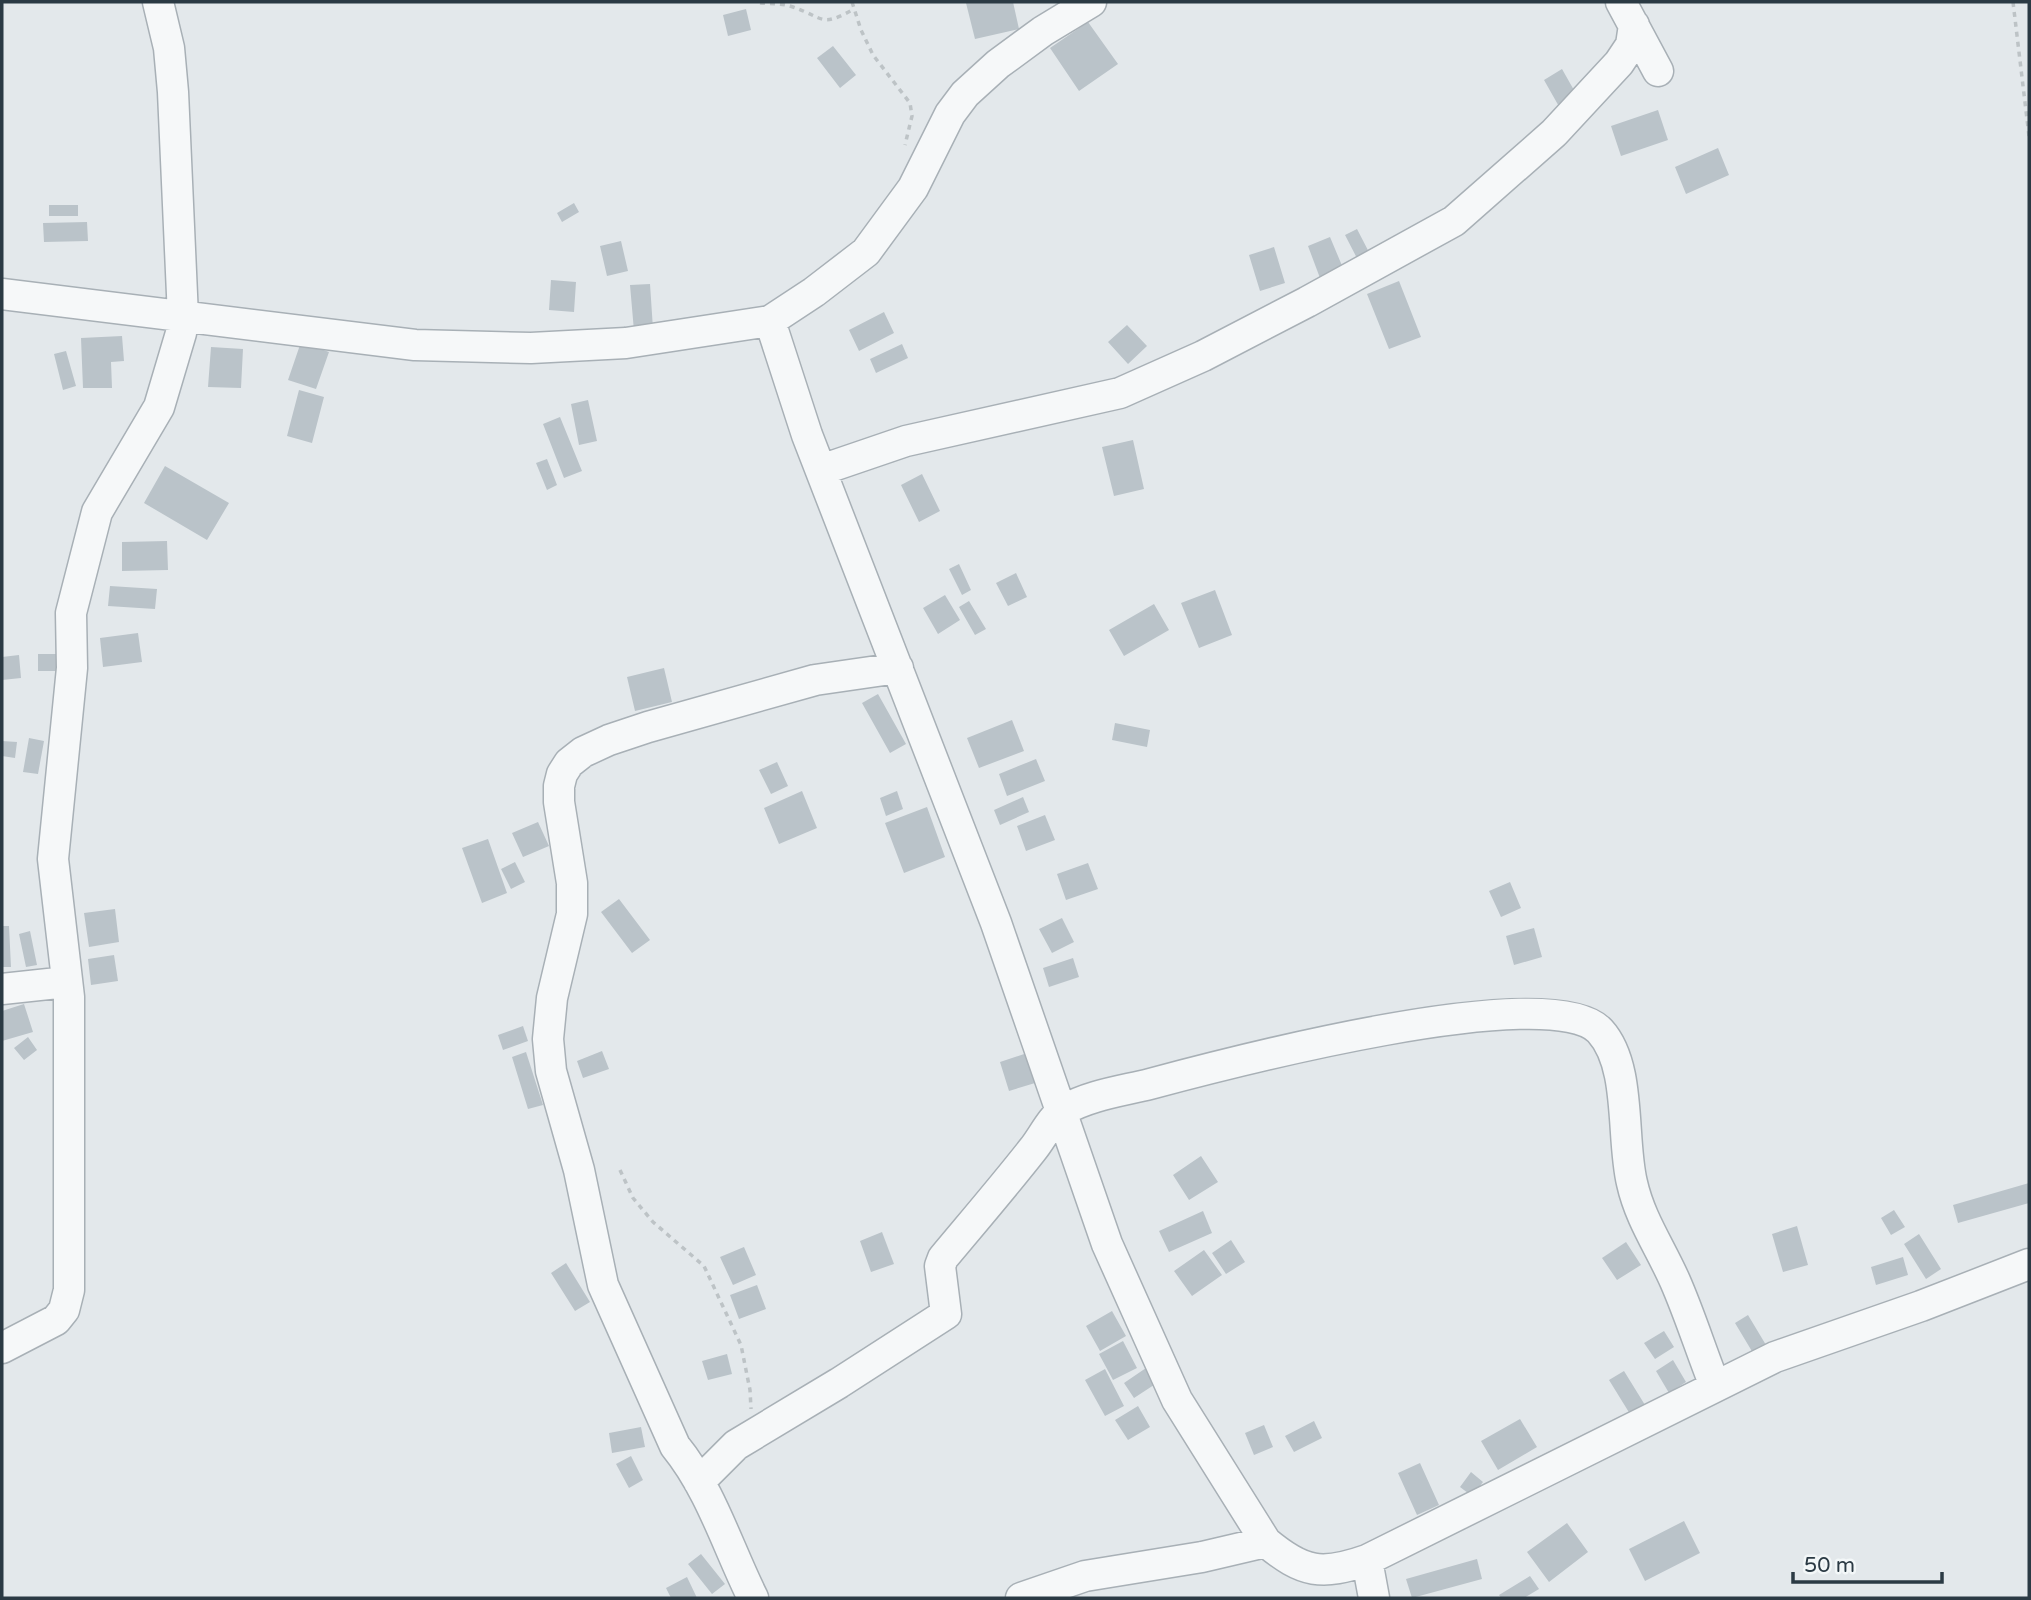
<svg xmlns="http://www.w3.org/2000/svg" width="2031" height="1600" viewBox="0 0 2031 1600" font-family="'Varela Round',sans-serif">
<rect width="100%" height="100%" fill="#e3e8eb"/>
<!-- building -->
<path fill="#bac3c9" d="M972 2H1013L1019 29 975 39 966 3Z
M746 9 751 30 728 36 723 15Z
M1088 22 1118 64 1079 91 1050 48Z
M833 46 856 75 840 88 817 58Z
M1562 69 1579 99 1561 110 1544 80Z
M1658 110 1668 140 1621 156 1611 126Z
M1718 148 1729 175 1686 194 1675 167Z
M574 203 579 212 562 222 557 213Z
M49 205H78V216H49Z
M87 222 88 241 44 242 43 223Z
M1357 229 1372 258 1360 264 1345 235Z
M1330 237 1343 268 1320 278 1308 246Z
M621 241 628 271 607 276 600 246Z
M1274 247 1285 283 1260 291 1249 255Z
M551 280 576 282 574 312 549 310Z
M1399 281 1421 337 1389 349 1367 294Z
M650 284 653 329 634 331 630 285Z
M884 312 894 333 859 351 849 330Z
M1127 325 1147 346 1128 364 1108 342Z
M122 336 124 361 111 362 112 388H83L81 338Z
M301 342 329 352 316 389 288 380Z
M902 344 908 358 876 373 870 359Z
M211 347 243 349 241 388 208 387Z
M66 351 76 386 63 390 54 354Z
M299 390 324 397 312 443 287 436Z
M588 400 597 441 579 445 571 404Z
M560 417 582 471 564 478 543 424Z
M1133 440 1144 489 1114 496 1102 447Z
M547 459 557 485 547 490 536 463Z
M165 466 229 503 207 540 144 503Z
M922 474 940 511 919 522 901 485Z
M167 541 168 570 122 571V542Z
M959 564 971 590 962 595 949 569Z
M1016 573 1027 597 1008 606 996 583Z
M110 586 157 589 155 609 108 606Z
M1215 590 1232 635 1199 648 1181 603Z
M945 595 960 620 938 634 923 608Z
M969 601 986 629 975 635 959 607Z
M1154 604 1169 630 1124 656 1109 630Z
M138 633 142 662 103 667 100 638Z
M38 654H62V671H38Z
M19 655 21 678 2 680V657Z
M664 668 672 702 635 711 627 677Z
M878 694 906 744 890 753 862 703Z
M1012 720 1024 751 979 768 967 738Z
M1115 723 1150 730 1147 747 1112 740Z
M29 738 44 741 38 774 23 772Z
M2 741 17 742 15 758 2 756Z
M1036 759 1045 781 1007 796 999 774Z
M777 762 788 786 771 794 759 770Z
M802 791 817 828 779 844 764 808Z
M897 791 903 809 886 816 880 798Z
M1023 797 1029 812 1000 825 994 810Z
M927 807 945 857 904 873 885 823Z
M1045 815 1055 840 1026 851 1017 826Z
M538 822 549 846 523 857 512 833Z
M488 839 507 893 482 903 462 848Z
M515 862 525 882 511 889 501 869Z
M1088 863 1098 889 1066 900 1057 874Z
M1510 882 1521 908 1501 917 1489 891Z
M619 899 650 940 632 953 601 912Z
M115 909 119 942 89 947 84 913Z
M1062 918 1074 942 1052 953 1039 929Z
M2 926H9L11 967H2Z
M1534 928 1542 957 1514 965 1506 936Z
M30 931 37 965 26 967 19 934Z
M114 955 118 981 91 985 88 959Z
M1073 958 1079 977 1049 987 1043 968Z
M24 1004 33 1032 2 1041V1011Z
M523 1026 528 1041 503 1050 498 1035Z
M28 1037 37 1050 24 1060 14 1048Z
M1036 1050 1045 1080 1009 1091 1000 1062Z
M602 1051 609 1069 583 1078 577 1061Z
M526 1052 543 1105 528 1109 512 1057Z
M1201 1156 1218 1182 1189 1200 1173 1175Z
M2029 1183V1203L1958 1223 1953 1205Z
M1894 1210 1905 1227 1891 1235 1881 1218Z
M1203 1211 1212 1233 1169 1252 1159 1231Z
M1797 1226 1808 1265 1783 1272 1772 1234Z
M882 1232 894 1264 871 1272 860 1241Z
M1919 1234 1941 1269 1926 1279 1904 1244Z
M1231 1240 1245 1262 1226 1274 1212 1253Z
M1626 1242 1641 1265 1617 1280 1602 1258Z
M744 1247 756 1275 733 1285 720 1257Z
M1204 1250 1222 1275 1192 1296 1174 1271Z
M1903 1257 1908 1275 1876 1285 1871 1267Z
M566 1263 590 1302 575 1311 551 1273Z
M757 1285 766 1309 739 1319 730 1295Z
M1112 1311 1126 1336 1100 1351 1086 1326Z
M1748 1315 1766 1345 1753 1353 1735 1323Z
M1664 1331 1674 1347 1655 1359 1644 1343Z
M1123 1341 1137 1368 1113 1380 1099 1354Z
M727 1354 732 1374 708 1380 702 1361Z
M1673 1360 1686 1382 1669 1393 1656 1371Z
M1146 1368 1157 1383 1134 1398 1124 1383Z
M1105 1369 1124 1406 1105 1416 1085 1380Z
M1624 1371 1645 1405 1630 1414 1609 1380Z
M1138 1406 1150 1427 1128 1440 1115 1420Z
M1520 1419 1537 1447 1498 1470 1481 1441Z
M1314 1421 1322 1438 1294 1452 1285 1436Z
M1264 1425 1273 1447 1254 1455 1245 1433Z
M641 1427 645 1447 612 1453 609 1433Z
M631 1456 643 1480 629 1488 616 1464Z
M1420 1463 1439 1505 1417 1515 1398 1473Z
M1471 1472 1483 1482 1472 1496 1460 1487Z
M1684 1521 1700 1553 1645 1581 1629 1549Z
M1567 1523 1588 1552 1549 1582 1527 1552Z
M701 1554 725 1584 712 1594 688 1564Z
M1477 1559 1482 1579 1412 1598 1406 1579Z
M1530 1576 1539 1589 1524 1598H1501L1499 1595Z
M687 1577 697 1598H671L666 1588Z"/>
<g fill="none" stroke-linecap="round" stroke-linejoin="round">
<!-- minor casing -->
<g stroke="#a8b0b6" stroke-width="33">
<path id="minor" d="M1621 2 1658 71
M2 294 415 345 531 348 626 343 770 321 807 435 996 923 1107 1244 1177 1400 1266 1542C1303 1573 1322 1576 1367 1560L1775 1357 1921 1306 2029 1264
M770 321 814 292 866 252 913 188 950 114 965 94 998 64 1043 31 1091 2
M821 470 906 441 1120 393 1203 356 1307 302 1454 221 1554 133 1619 63 1631 45 1634 25
M2 989 67 982
M2 1348 56 1320 64 1310 69 1290V997L53 859 72 668 71 613 97 512 159 407 181 333 183 317 173 92 169 48 158 2
M699 1482 736 1445 839 1383 946 1314 940 1266 943 1258C973 1222 1004 1186 1033 1149 1042 1138 1052 1117 1064 1110 1090 1095 1122 1091 1150 1084 1221 1065 1552 977 1600 1031 1632 1066 1621 1138 1632 1183 1640 1219 1660 1247 1675 1281 1690 1315 1701 1351 1715 1386
M1367 1560 1374 1598
M753 1598C728 1548 711 1490 675 1446L603 1285 579 1170 551 1071 548 1039 552 998 572 914V883L559 802V786L562 774 569 763 583 752 609 740 648 727 815 680 898 668
M1021 1598 1085 1576 1202 1557 1266 1542"/>
</g>
<!-- path -->
<path stroke="#bdc3c6" stroke-width="3.5" stroke-dasharray="5 5" stroke-linecap="butt" d="M852 2 861 30 873 55 910 103 912 116 905 145
M2013 2 2029 136
M760 3C771 4 782 3 793 7 825 18 820 28 854 9
M620 1170 633 1198 653 1222 704 1266 741 1345 750 1390 751 1409"/>
<!-- minor -->
<use href="#minor" stroke="#f6f8f9" stroke-width="30"/>
</g>
<!-- border -->
<rect width="2031" height="1600" fill="none" stroke="#2b3a44" stroke-width="7"/>
<!-- scale -->
<path d="M1793 1572v10h149v-10" fill="none" stroke="#2b3a44" stroke-width="3.5"/>
<text x="1804" y="1572" font-size="21" fill="#2b3a44" stroke="#f3f7f8" stroke-width="5" paint-order="stroke">50 m</text>
</svg>
